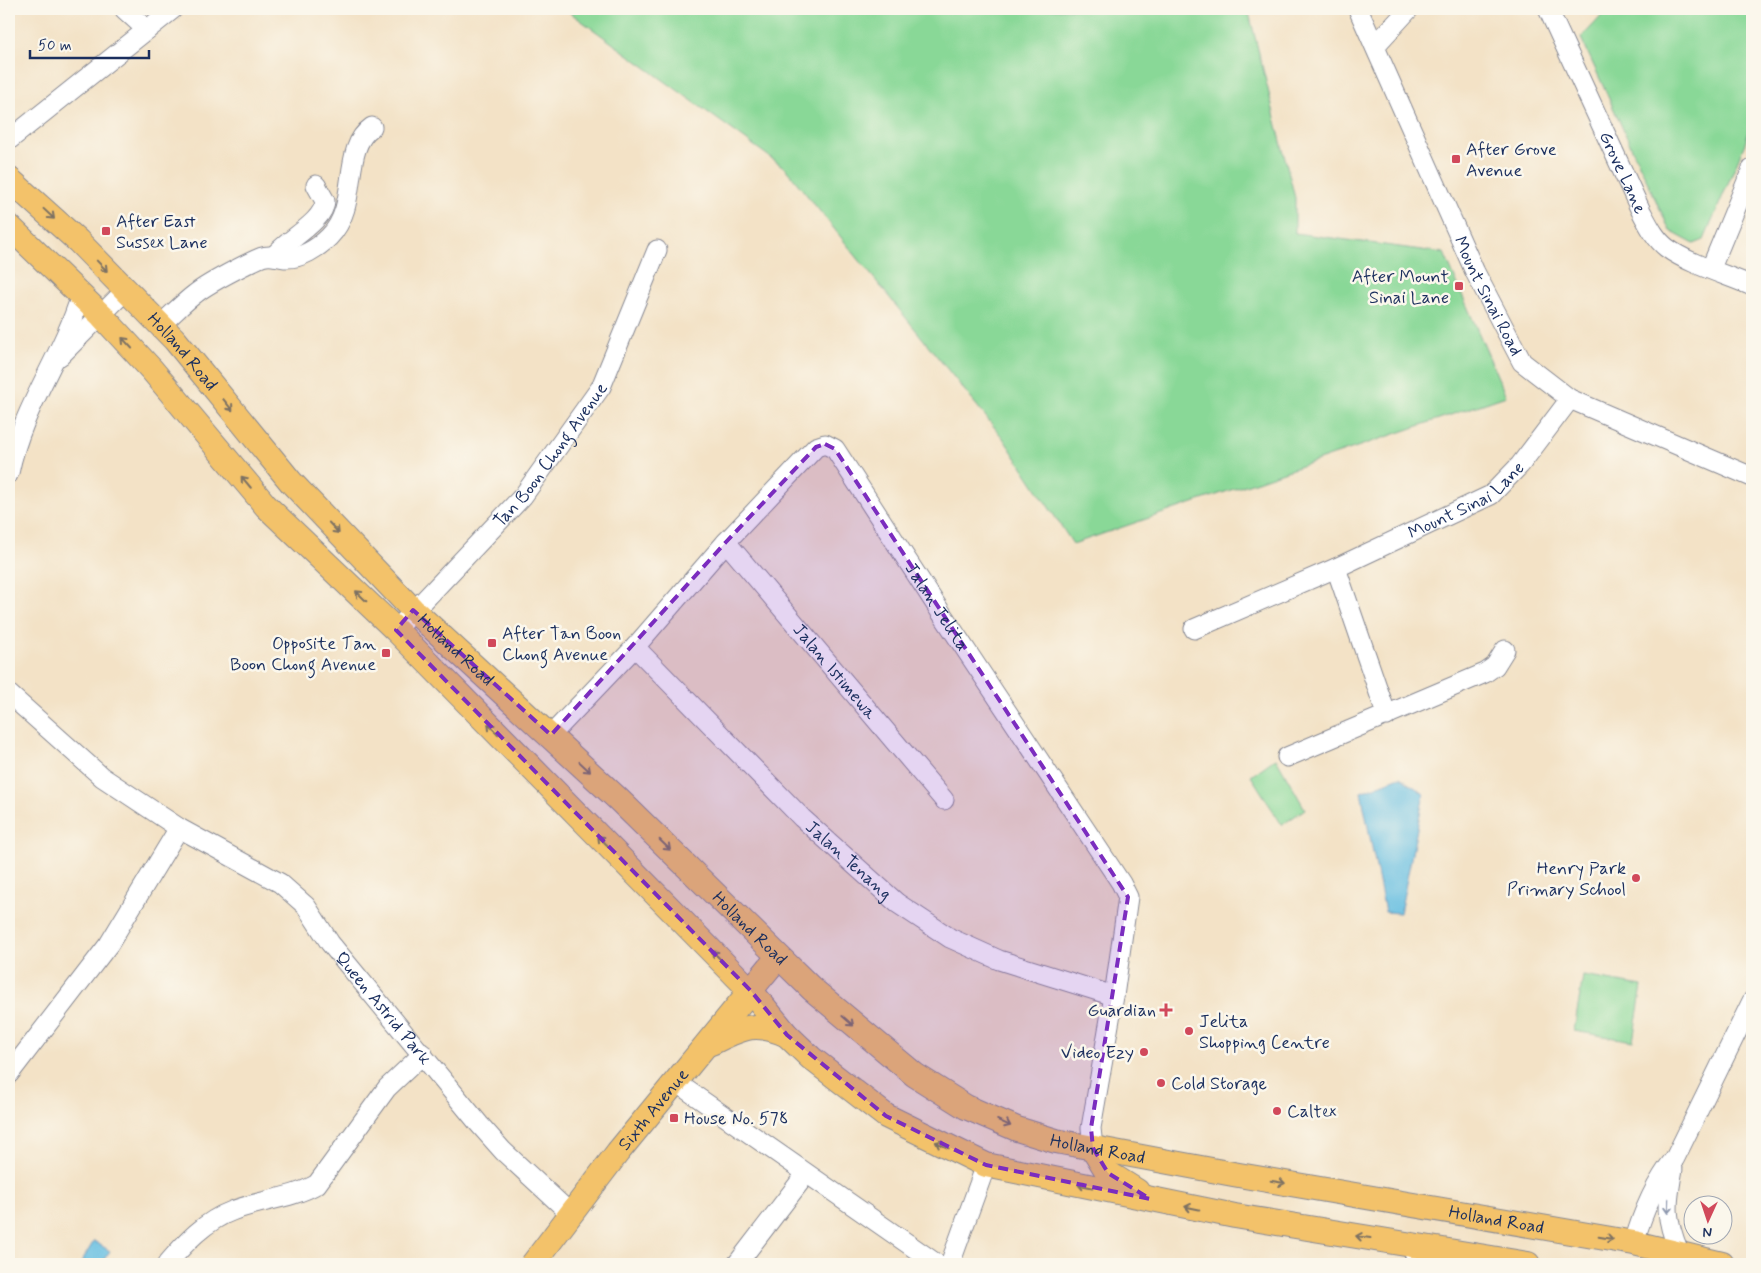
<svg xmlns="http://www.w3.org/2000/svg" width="1761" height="1273" viewBox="0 0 1761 1273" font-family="Mynerve,sans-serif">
<rect width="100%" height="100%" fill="#fbf7ec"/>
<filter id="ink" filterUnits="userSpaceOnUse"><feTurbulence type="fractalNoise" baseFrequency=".02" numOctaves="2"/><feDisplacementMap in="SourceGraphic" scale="10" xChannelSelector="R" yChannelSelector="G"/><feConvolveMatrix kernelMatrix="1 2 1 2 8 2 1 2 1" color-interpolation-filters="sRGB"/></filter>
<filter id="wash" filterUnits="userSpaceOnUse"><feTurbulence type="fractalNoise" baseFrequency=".0096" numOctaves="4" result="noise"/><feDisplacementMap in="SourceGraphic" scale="20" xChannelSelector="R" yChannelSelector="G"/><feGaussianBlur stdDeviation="1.12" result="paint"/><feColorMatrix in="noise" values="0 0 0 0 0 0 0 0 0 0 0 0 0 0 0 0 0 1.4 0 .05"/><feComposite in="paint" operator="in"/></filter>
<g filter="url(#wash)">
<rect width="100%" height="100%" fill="#f3e2c6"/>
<!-- green -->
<path fill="#89d897" stroke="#52847a" d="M565 9H1248L1295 198V233L1444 253 1506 396 1073 544 1003 438 785 168Z
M1608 9H1752V110L1746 141 1704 240 1694 244 1670 231 1581 38Z
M1276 758 1305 809 1282 825 1251 776Z
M1583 976 1642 986 1633 1041 1574 1031Z"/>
<!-- water -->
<path fill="#64bde1" stroke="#4076a0" d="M1400 777 1424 794 1400 913 1385 912 1361 792Z
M94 1241 110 1251 101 1264H80Z"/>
</g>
<g filter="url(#ink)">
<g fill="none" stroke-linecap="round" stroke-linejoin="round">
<!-- minor casing -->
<g stroke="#878892" stroke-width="21">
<g id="minor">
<path d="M124 9 147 30"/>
<path id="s1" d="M1358 9 1475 272 1522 362 1570 399 1752 477"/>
<path id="s2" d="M1548 9 1641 211C1648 224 1655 239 1667 248 1689 264 1727 275 1752 286"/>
<path d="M1375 46 1409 9"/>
<path d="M9 140 173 9"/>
<path d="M274 256C287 239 324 222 325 201L316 185"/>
<path d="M1711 268 1752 169"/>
<path d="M160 325C172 315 183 303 195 294 207 284 247 263 262 257 270 254 277 257 285 258 301 259 318 248 329 237 361 205 340 149 372 127"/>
<path d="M60 356 126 290"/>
<path d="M9 473C22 407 62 358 81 295"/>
<path id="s3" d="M726 542 944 800"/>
<path d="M1336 568 1387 716"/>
<path id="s4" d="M1194 629 1336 568 1491 495 1520 465 1570 399"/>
<path id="s5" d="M396 630 523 496 601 387 657 250"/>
<path id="s6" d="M635 647 802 818 897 903 950 938 999 960 1114 996"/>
<path id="s7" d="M9 694 102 777 179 828 280 883 306 906 330 943 479 1124 503 1151 571 1214"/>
<path id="s8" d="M551 735 635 647 726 542 816 447 825 444 835 449 942 614 1121 883 1128 897 1114 996 1091 1128 1093 1148"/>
<path d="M1287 757 1485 673 1495 666 1505 650"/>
<path d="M9 1074 109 944 179 828"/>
<path d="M677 1083 937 1264"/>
<path d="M1673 1169C1666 1206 1665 1217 1679 1252"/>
<path d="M1634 1243C1642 1214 1656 1182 1675 1158L1752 1001"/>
<path d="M1411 1244 1418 1264"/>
<path d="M167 1264C185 1243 205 1221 232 1211 260 1200 291 1199 317 1184L387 1088 423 1054"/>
<path d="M737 1264 806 1174"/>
<path d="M950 1264 986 1165"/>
</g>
</g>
<!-- major casing -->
<g stroke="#878892" stroke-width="26">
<g id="major">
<path id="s9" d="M9 179 78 241 175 340 291 482 413 610 618 799 812 989 915 1075 966 1107 1017 1129 1056 1141 1233 1174 1634 1243 1722 1264"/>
<path d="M9 226 102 316 152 370 266 506 396 630 751 991 787 1035 811 1058 886 1116 986 1165 1235 1216 1528 1264"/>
<path d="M711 1043C742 1028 754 1020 787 1035"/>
<path d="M1093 1148 1108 1173 1137 1191"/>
<path id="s10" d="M533 1264 618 1152 778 957"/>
</g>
</g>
<!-- minor -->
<use href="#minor" stroke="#fff" stroke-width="19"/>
<!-- major -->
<use href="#major" stroke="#f3c26a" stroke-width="24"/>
</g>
<!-- one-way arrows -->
<defs><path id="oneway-shaft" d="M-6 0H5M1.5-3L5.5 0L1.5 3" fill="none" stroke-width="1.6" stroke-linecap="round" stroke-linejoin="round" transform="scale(1.25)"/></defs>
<g stroke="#7c7163">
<use href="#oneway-shaft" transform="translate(49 214) rotate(43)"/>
<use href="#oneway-shaft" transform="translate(102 266) rotate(46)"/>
<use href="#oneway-shaft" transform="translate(127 343) rotate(-133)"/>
<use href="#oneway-shaft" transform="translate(228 405) rotate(51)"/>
<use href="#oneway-shaft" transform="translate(246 482) rotate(-130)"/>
<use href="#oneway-shaft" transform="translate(334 528) rotate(47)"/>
<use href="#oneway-shaft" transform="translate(361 596) rotate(-136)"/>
<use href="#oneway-shaft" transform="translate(493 729) rotate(-134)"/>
<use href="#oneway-shaft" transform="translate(585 767) rotate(43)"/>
<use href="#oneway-shaft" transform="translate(603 841) rotate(-135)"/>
<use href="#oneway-shaft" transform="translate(665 845) rotate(44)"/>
<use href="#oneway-shaft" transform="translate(717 956) rotate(-135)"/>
<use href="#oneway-shaft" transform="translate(848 1021) rotate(41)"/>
<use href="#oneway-shaft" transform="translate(1004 1123) rotate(24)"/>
<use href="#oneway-shaft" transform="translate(942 1145) rotate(-154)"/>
<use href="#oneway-shaft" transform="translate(1278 1182) rotate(10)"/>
<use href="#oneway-shaft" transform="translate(1085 1186) rotate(-168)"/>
<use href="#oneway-shaft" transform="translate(1192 1208) rotate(-168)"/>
<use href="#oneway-shaft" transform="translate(1363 1237) rotate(-172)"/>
<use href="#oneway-shaft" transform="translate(1606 1238) rotate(10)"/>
</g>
<use stroke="#8d97ae" href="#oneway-shaft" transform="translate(1668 1206) rotate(92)"/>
</g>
<!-- marked area -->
<path fill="#7b2cbf" fill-opacity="0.2" stroke="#7b2cbf" stroke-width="4" stroke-dasharray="10 6" stroke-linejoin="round" d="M825 444 835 449 1128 897 1091 1128 1093 1148 1108 1173 1150 1199 986 1165 886 1116 787 1035 751 991 396 630 413 610 551 735 726 542 816 447Z"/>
<!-- markers -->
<g fill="#d1495b" stroke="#fbf7ec" stroke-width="2">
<rect x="1451" y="154" width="10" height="10" rx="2.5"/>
<rect x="101" y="226" width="10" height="10" rx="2.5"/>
<rect x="1454" y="281" width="10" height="10" rx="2.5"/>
<rect x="487" y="638" width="10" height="10" rx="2.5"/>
<rect x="381" y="648" width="10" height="10" rx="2.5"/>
<circle cx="1636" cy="878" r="5"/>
<path d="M1163.5 1002.5h5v5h5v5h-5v5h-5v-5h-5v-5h5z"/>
<circle cx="1189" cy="1031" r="5"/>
<circle cx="1144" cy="1052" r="5"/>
<circle cx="1161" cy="1083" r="5"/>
<circle cx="1277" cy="1111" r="5"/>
<rect x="669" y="1113" width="10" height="10" rx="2.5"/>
</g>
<g text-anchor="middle" stroke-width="5" stroke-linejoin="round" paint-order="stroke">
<!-- poi labels -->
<g font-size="18" fill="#1b2f5e" stroke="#fbf7ec" text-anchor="start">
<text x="1466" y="155">After Grove<tspan x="1466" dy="21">Avenue</tspan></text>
<text x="116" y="227">After East<tspan x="116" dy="21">Sussex Lane</tspan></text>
<text x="1449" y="282" text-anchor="end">After Mount<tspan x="1449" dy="21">Sinai Lane</tspan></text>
<text x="502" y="639">After Tan Boon<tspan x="502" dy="21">Chong Avenue</tspan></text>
<text x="376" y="649" text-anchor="end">Opposite Tan<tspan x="376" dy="21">Boon Chong Avenue</tspan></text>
<text x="1626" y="874" text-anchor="end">Henry Park<tspan x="1626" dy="21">Primary School</tspan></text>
<text x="1156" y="1016" text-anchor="end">Guardian</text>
<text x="1199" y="1027">Jelita<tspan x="1199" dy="21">Shopping Centre</tspan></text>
<text x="1134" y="1058" text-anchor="end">Video Ezy</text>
<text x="1171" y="1089">Cold Storage</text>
<text x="1287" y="1117">Caltex</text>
<text x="684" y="1124">House No. 578</text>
</g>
<!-- street labels -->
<g font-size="18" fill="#1b2f5e" stroke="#fbf7ec">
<text dy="6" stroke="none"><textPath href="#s2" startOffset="180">Grove Lane</textPath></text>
<text dy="6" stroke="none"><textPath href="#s1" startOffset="315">Mount Sinai Road</textPath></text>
<text dy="6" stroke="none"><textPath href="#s9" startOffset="245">Holland Road</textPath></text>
<text dy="6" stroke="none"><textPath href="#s5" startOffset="234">Tan Boon Chong Avenue</textPath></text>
<text dy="6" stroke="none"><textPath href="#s4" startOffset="302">Mount Sinai Lane</textPath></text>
<text dy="6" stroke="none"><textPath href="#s8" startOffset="600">Jalan Jelita</textPath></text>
<text dy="6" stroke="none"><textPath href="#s9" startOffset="650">Holland Road</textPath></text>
<text dy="6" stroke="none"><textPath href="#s3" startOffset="169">Jalan Istimewa</textPath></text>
<text dy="6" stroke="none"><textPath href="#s6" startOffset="302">Jalan Tenang</textPath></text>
<text dy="6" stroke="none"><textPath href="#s9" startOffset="1055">Holland Road</textPath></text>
<text dy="6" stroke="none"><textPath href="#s7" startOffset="495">Queen Astrid Park</textPath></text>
<text dy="6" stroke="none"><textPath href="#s10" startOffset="196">Sixth Avenue</textPath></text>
<text dy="6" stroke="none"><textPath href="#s9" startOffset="1475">Holland Road</textPath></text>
<text dy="6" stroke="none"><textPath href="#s9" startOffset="1880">Holland Road</textPath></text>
</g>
</g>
<!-- margin -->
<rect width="1761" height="1273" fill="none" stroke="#fbf7ec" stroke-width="30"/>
<!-- north arrow -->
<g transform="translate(1708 1220) rotate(183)"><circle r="24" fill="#fbf7ec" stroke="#a1a7b3"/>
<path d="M0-4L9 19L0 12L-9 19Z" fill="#d1495b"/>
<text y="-8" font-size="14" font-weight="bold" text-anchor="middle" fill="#1b2f5e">N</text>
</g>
<!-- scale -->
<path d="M30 50v8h119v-8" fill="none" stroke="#1b2f5e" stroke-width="2.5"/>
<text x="38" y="50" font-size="15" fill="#1b2f5e" stroke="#fbf7ec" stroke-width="4" paint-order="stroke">50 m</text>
</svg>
